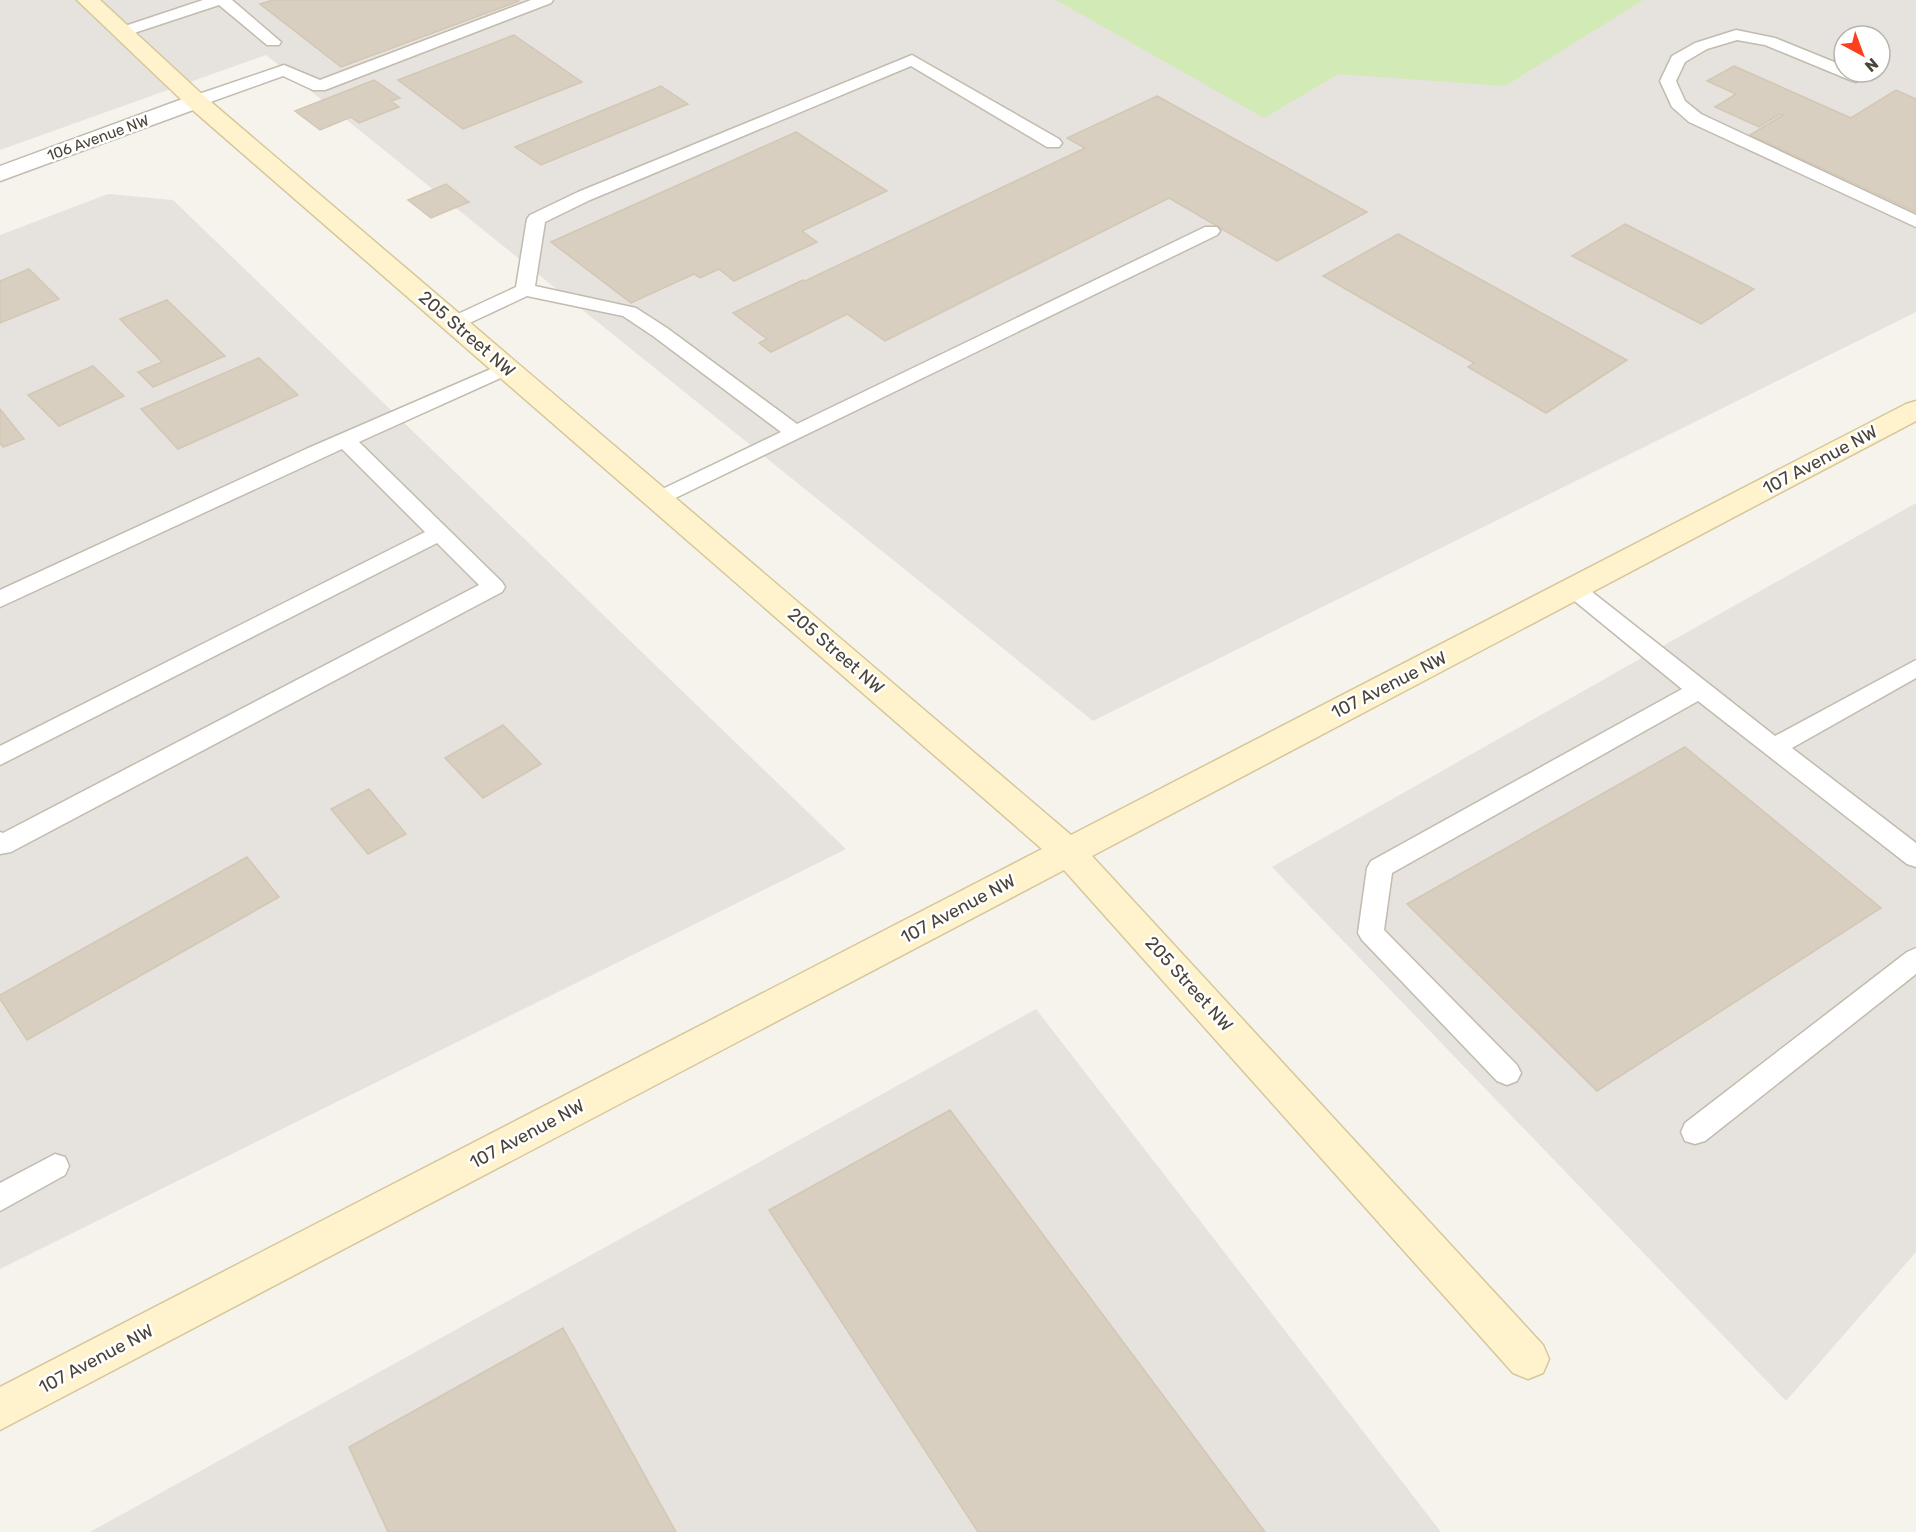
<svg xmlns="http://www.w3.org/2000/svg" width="1916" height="1532" viewBox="0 0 1916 1532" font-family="Rubik,sans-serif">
<rect width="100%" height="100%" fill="#f6f3ec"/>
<!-- industrial -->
<path fill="#e6e2dd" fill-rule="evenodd" d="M0 0H1916V312L1093 721 266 55 0 150ZM1844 36H1880V72H1844Z
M108 194 173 200 846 849 0 1269V235Z
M1916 503V1252L1786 1401 1272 867Z
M1036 1009 1441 1532H90Z"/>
<!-- green -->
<path fill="#d2eab5" d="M1056 0H1643L1505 86 1338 74 1264 118Z"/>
<!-- building -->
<path fill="#d8cfc1" stroke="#d3c7b4" stroke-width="1.5" d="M273 0H518L519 1 341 67 260 4Z
M514 35 582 82 463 129 398 80Z
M1734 66 1851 118 1896 90 1916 99V212L1750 135 1783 115 1780 114 1759 127 1715 107 1736 94 1707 81Z
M374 80 400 98 391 101 399 107 359 123 351 117 320 130 295 111Z
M661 86 688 104 541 165 515 147Z
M1157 96 1367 212 1277 261 1169 198 885 341 847 314 771 352 759 343 767 339 733 313 803 280 805 281 1085 148 1067 138Z
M796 132 887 191 802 231 817 242 734 281 719 269 700 278 694 274 631 303 551 242Z
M446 184 469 202 431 218 408 200Z
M1625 224 1754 289 1701 324 1572 256Z
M1398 234 1627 360 1546 413 1468 367 1474 363 1323 276Z
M29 269 59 299 0 323V281Z
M167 300 225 356 153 387 138 372 162 362 120 319Z
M259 358 298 395 178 449 141 409Z
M93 366 124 396 59 426 28 395Z
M0 409 24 439 3 447 0 443Z
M503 725 541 764 483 798 445 758Z
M1685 747 1881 908 1597 1091 1407 904Z
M369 789 406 834 368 854 331 809Z
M247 857 279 897 27 1040 0 999V995Z
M950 1110 1265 1532H978L769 1210Z
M563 1328 676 1532H388L349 1447Z"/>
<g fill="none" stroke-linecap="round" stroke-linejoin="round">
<!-- lane casing -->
<g stroke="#c2bbae" stroke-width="3">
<path id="lane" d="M203 0H232L281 42 279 45H267L219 5 128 35H116L114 32 116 29Z
M531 0H553L551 3 325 90H313L283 76 202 105 196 106 188 101 190 97 284 65 320 80Z
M1736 30 1775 38 1844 66V72H1858L1864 77 1856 82 1850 80 1765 45 1737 40 1707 49 1685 62 1676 81 1685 101 1701 114 1916 215V227L1689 122 1672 107 1660 81 1672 56 1695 43Z
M912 55 1059 139 1062 143 1059 147H1047L911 66 590 200 545 222 535 286 636 308 667 328 797 424 1205 227H1217L1220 231 1217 235 659 506 652 504 648 499 652 494 781 432 653 336 623 316 527 296 461 327H447L444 323 447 319 516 287 527 219 530 215 578 192Z
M507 362 514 364 517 368 514 372 359 442 502 582 505 587 502 592 11 852 0 854V832L3 833 479 585 437 543 0 765V746L425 532 342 449 0 607V590L306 449Z
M1574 581 1582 584 1775 736 1916 660V678L1792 748 1916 843V867L1907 864 1698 701 1392 873 1384 930 1517 1065 1521 1073 1517 1081 1507 1085 1497 1081 1362 940 1358 933 1367 868 1371 861 1682 689 1566 594 1563 589 1566 584Z
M1916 948V974L1705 1141 1695 1144 1685 1141 1681 1132 1685 1123 1907 952Z
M55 1154 65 1157 69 1166 65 1175 0 1211V1183Z"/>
</g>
<!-- street casing -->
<g stroke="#c2bbae" stroke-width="3">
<path id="street" d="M196 94 204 96 207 101 204 106 0 181V166Z"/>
</g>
<!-- secondary casing -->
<g stroke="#d6c79b" stroke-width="3">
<path id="secondary" d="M77 0H100L204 96 1071 835 1906 404 1916 401V421L1092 856 1543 1345 1549 1359 1543 1373 1528 1379 1513 1373 1064 870 0 1430V1387L1042 849 188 106Z"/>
</g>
<!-- lane -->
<use href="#lane" fill="#fff" fill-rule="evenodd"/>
<!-- street -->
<use href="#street" fill="#fff" fill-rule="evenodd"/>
<!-- secondary -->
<use href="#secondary" fill="#fff3cd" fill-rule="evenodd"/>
</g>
<g text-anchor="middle" stroke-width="5" stroke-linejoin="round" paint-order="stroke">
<!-- far-street labels -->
<g font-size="15" fill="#4b4439" stroke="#fff">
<text transform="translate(98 138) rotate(-20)" y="5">106 Avenue NW</text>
</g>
<!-- street labels -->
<g font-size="18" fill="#4b4439" stroke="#fff">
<text transform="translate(467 334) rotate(41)" y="6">205 Street NW</text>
<text transform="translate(1820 460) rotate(-28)" y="6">107 Avenue NW</text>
<text transform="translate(836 651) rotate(41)" y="6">205 Street NW</text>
<text transform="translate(1389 685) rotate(-27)" y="6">107 Avenue NW</text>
<text transform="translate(958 909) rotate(-28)" y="6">107 Avenue NW</text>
<text transform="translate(1189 984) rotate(48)" y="6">205 Street NW</text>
<text transform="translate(527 1134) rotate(-28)" y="6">107 Avenue NW</text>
<text transform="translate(96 1359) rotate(-28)" y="6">107 Avenue NW</text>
</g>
</g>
<!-- north arrow -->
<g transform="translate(1862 54) rotate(139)"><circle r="28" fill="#ffffff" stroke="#b7b4b0" stroke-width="1.5"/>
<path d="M0-4.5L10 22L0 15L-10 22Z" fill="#fc3f1d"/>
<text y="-9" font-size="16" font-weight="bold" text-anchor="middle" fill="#4b4439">N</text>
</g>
</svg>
